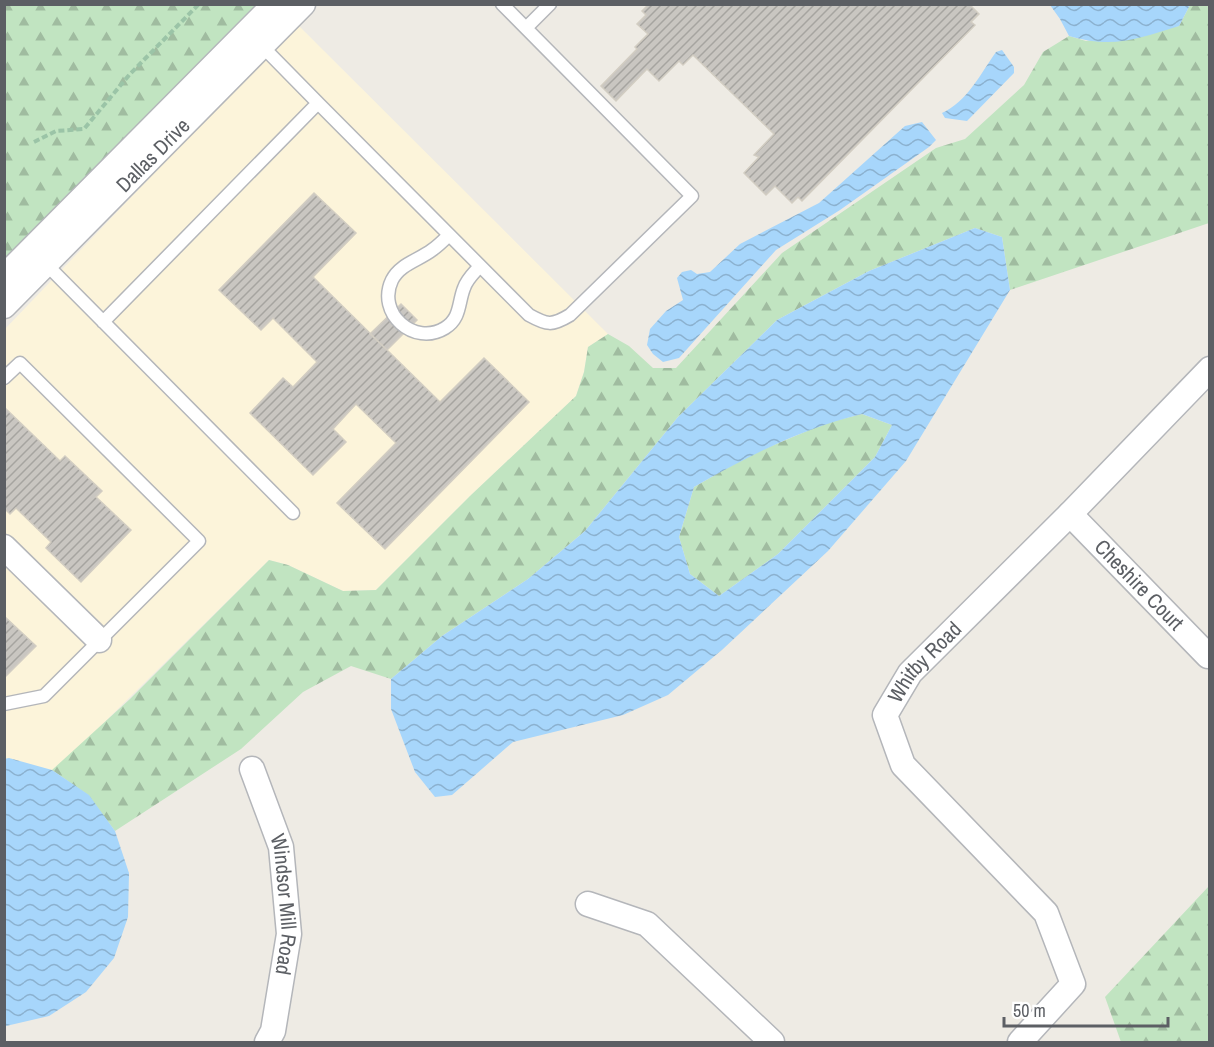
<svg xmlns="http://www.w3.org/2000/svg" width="1214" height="1047" viewBox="0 0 1214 1047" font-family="'Archivo Narrow',sans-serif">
<defs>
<pattern id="forest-firs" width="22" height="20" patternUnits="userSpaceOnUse" patternTransform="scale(1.5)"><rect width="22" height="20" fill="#c1e4c1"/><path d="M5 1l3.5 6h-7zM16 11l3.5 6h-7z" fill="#a0bca0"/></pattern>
<pattern id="water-waves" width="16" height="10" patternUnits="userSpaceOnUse" patternTransform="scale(1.5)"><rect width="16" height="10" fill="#a7d6fb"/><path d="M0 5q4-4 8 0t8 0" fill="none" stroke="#8bb1cf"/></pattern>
<pattern id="building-hatch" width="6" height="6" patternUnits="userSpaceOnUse" patternTransform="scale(1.5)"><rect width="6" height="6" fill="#c9c6c1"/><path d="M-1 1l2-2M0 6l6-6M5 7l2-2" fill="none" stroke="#a6a4a0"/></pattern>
</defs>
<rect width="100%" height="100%" fill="#eeebe4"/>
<!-- commercial -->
<path fill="#fcf4da" d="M297 24 608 334 588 347 584 372 576 396 470 496 376 590 343 591 288 565 269 560 54 772 5 759V329Z"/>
<!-- forest -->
<path fill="url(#forest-firs)" d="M5 5H260L5 262Z
M1190 5H1209V223L1010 290 1002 237 975 228 869 271 777 320 678 417 585 531 528 579 442 636 391 679 351 666 303 692 241 749 115 831 88 795 52 770 130 699 269 560 288 565 343 591 376 590 470 496 576 396 584 372 588 347 608 334 629 346 653 368H676L782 253 936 148 965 139 1024 85 1043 52 1069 36 1086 41 1179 26Z
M862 414 892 425 875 457 778 554 719 596 690 574 679 537 694 487 750 455 826 423Z
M1209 886V1042H1121L1105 997Z"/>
<!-- water -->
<path fill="url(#water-waves)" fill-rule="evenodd" d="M1050 5H1190L1179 26C1136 39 1114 49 1069 36L1060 19Z
M1002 50 1014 67V73L967 121 945 118 942 113C967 102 981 73 996 52Z
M922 122 936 140 929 147 840 210 776 250 679 358 663 362 653 354 647 345 650 329 666 311 683 300 677 278 682 272 691 270 697 274 710 272 740 244 819 203 905 126Z
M975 228 1002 237 1010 290 906 461 828 551 723 649 668 695 623 715 513 742 452 795 435 797 415 772 391 709V679L442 636 528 579 585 531 678 417 777 320 869 271ZM862 414 892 425 875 457 778 554 719 596 690 574 679 537 694 487C749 456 800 429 862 414Z
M9 758 52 770 89 795 115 831 129 873 128 917 114 958 86 992 49 1016 6 1026H4V759Z"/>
<!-- building -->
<path fill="url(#building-hatch)" stroke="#d2cdc2" stroke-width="1.5" d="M649 4H969L979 14 971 22 975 25 802 201 798 197 792 203 775 186 766 195 744 173 759 157 754 155 774 134 693 55 683 65 679 61 659 81 647 69 616 101 601 86 637 49 635 47 648 34 637 24 646 15 642 11Z
M314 193 356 233 313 277 387 350 440 402 484 358 529 402 385 549 337 503 396 443 356 404 333 429 346 442 313 475 250 413 283 378 293 387 317 362 273 318 261 330 219 290Z
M401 304 417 320 387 350 370 334Z
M4 407 60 461 65 456 102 491 96 497 131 530 81 582 46 548 51 542 16 508 10 514 4 508Z
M4 616 36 646 4 678Z"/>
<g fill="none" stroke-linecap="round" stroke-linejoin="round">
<!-- lane casing -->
<g stroke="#b4b6ba" stroke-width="15">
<path id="lane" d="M526 28 550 4
M318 103 529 315C547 325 552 326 570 315L692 196 502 4
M449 235C444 240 438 246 432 250 419 260 400 264 392 280 376 313 414 347 445 328 461 318 458 303 464 288 467 279 474 273 480 266
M43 261 293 513
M103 322 318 103 259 43
M4 378 20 363 199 541 44 696 4 704"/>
</g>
<!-- street casing -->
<g stroke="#b4b6ba" stroke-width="27">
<g id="street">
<path d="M4 277 275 4"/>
<path id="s1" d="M4 306 303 4"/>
<path id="s2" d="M1070 514 1208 656"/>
<path d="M4 547 99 640"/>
<path id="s3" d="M252 769 281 847 289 934 273 1031 267 1042"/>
<path d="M588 904 647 924 772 1042"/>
<path id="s4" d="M1020 1042 1073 984 1046 913 903 765 885 715 910 673 1070 514 1210 369"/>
</g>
</g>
<!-- path -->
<path stroke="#9bc4a7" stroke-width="4" stroke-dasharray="6 3" stroke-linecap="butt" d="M34 142 56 131 84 129 130 74 199 4"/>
<!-- lane -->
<use href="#lane" stroke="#fff" stroke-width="12"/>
<!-- street -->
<use href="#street" stroke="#fff" stroke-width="24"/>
</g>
<g text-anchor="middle" stroke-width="4.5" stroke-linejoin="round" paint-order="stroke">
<!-- street labels -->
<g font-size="21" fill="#5c5f64" stroke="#fff">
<text dy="7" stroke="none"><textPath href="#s1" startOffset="212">Dallas Drive</textPath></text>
<text dy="7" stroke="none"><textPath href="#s2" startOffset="99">Cheshire Court</textPath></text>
<text dy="7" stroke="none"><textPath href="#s4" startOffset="480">Whitby Road</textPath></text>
<text dy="7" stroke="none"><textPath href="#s3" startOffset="141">Windsor Mill Road</textPath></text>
</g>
</g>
<!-- border -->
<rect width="1214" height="1047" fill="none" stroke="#5c5f64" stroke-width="12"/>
<!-- scale -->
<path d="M1004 1017v9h164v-9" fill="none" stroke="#5c5f64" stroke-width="3"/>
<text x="1013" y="1017" font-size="18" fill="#5c5f64" stroke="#ffffff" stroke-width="4.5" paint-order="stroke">50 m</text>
</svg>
